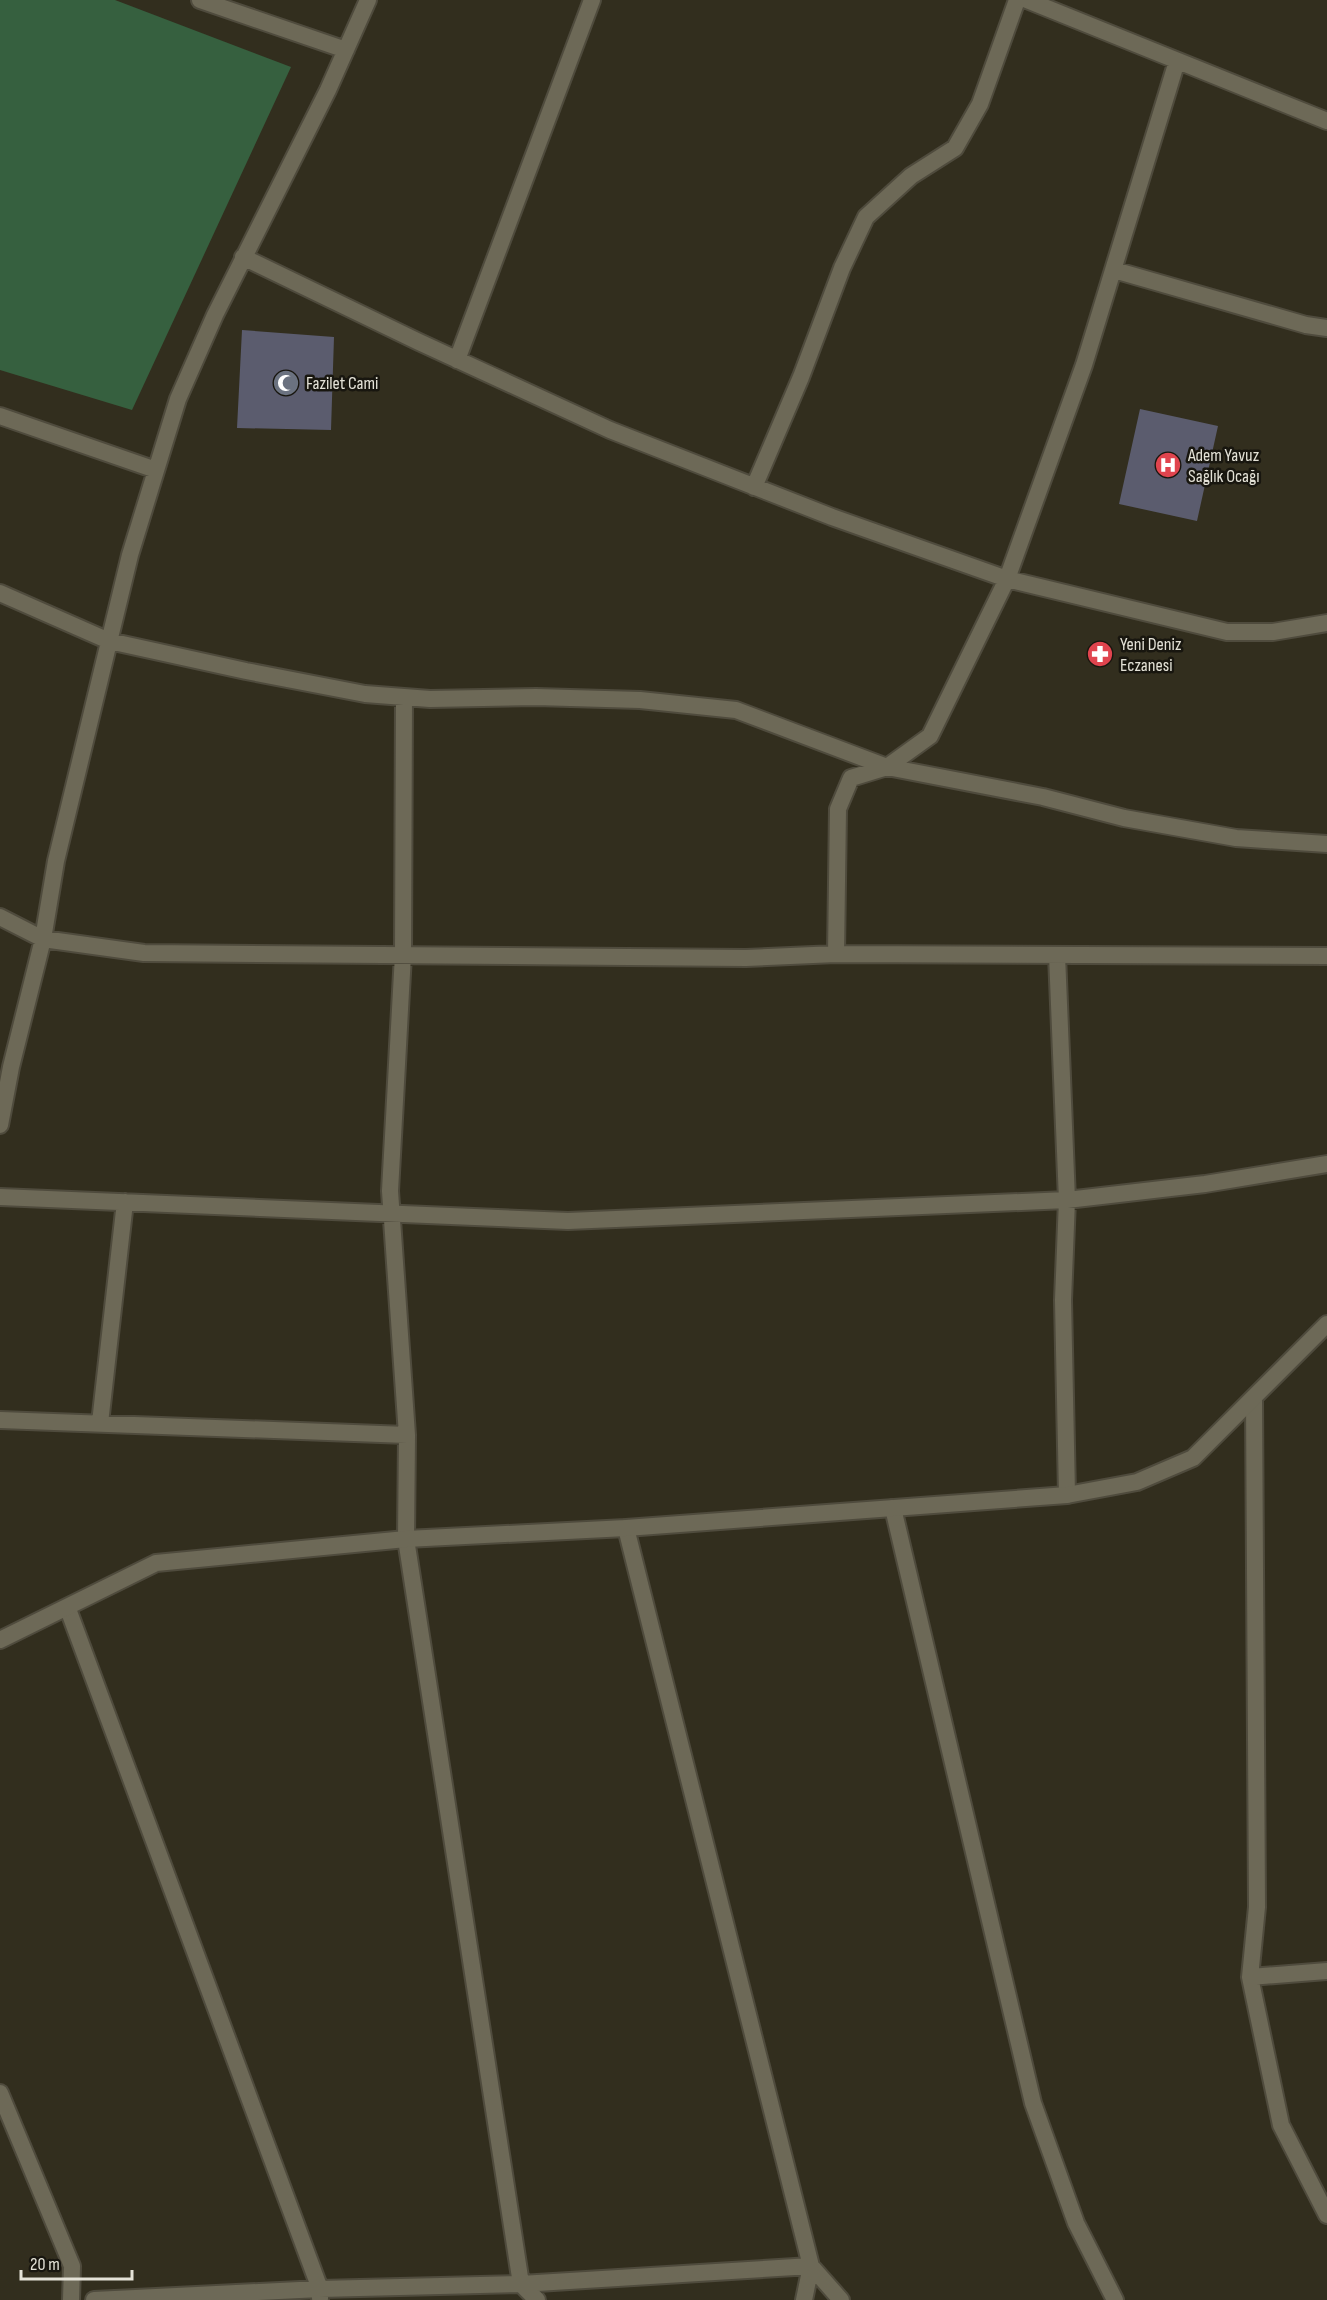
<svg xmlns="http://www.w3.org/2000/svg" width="1327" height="2300" viewBox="0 0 1327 2300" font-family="'Sofia Sans Condensed',sans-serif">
<rect width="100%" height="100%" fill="#322e1e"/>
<!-- green -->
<path fill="#36603f" d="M0 0H115L291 67 132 410 0 370Z"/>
<!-- building -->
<path fill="#5b5c6e" d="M242 330 334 337 331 430 237 428Z
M1140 409 1218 426 1197 521 1119 504Z"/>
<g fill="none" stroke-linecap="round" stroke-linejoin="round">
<!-- minor casing -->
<g stroke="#4f4b3d" stroke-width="20">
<path id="minor" d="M200 0 346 50
M1027 0 1327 121
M243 257 419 342 610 430 832 517 1007 579 1227 632H1273L1327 623
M1114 270 1306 325 1327 328
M457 360 592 0
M0 416 156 470
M754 487 801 377 842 268 866 217 911 176 955 148 980 104 1017 0
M0 593 109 641 246 671 365 694 430 699 536 697 640 700 736 710 887 767 1043 797 1124 818 1236 838 1327 844
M404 697 403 955 390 1191 407 1435 406 1539 521 2284 537 2300
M0 917 43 939 144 953 746 958 836 954 1327 956
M836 954 838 809 851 778 887 767 930 736 1007 579 1084 365 1177 61
M1057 955 1067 1200 1063 1300 1067 1495
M0 1125 11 1067 43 939 56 861 130 555 178 399 215 315 328 90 368 0
M0 1197 568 1221 1067 1200 1205 1184 1327 1164
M1254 1399 1257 1907 1250 1977 1281 2125 1327 2215
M0 1420 407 1435
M100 1423 125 1202
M893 1508 1033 2103 1076 2223 1115 2300
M626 1528 811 2266 804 2300
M68 1609 320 2289V2298
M1250 1977 1327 1971
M0 2093 72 2266 71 2300
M94 2300 320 2289 521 2284 811 2266 841 2300"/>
</g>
<!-- tertiary casing -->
<g stroke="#4f4b3d" stroke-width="20">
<path id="tertiary" d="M0 1640 156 1563 406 1539 626 1528 1067 1495 1137 1482 1193 1458 1327 1324"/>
</g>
<!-- minor -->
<use href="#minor" stroke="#6d6957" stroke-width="16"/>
<!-- tertiary -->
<use href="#tertiary" stroke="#6d6957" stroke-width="16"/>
</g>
<!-- icons -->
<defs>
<g id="mosque-disc" transform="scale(1.35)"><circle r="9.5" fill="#6b7280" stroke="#18160f"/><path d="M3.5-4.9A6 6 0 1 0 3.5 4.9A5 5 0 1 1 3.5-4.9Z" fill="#fff"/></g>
<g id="hospital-disc" transform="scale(1.35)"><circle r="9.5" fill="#e0444e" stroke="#18160f"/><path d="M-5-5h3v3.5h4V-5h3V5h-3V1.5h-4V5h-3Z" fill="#fff"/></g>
<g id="pharmacy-disc" transform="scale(1.35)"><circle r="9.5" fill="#e0444e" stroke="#18160f"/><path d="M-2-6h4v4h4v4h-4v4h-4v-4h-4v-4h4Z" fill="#fff"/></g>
</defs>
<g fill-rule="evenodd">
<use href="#mosque-disc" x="286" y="383"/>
<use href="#hospital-disc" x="1168" y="465"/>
<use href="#pharmacy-disc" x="1100" y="654"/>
</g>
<g text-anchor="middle" stroke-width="5" stroke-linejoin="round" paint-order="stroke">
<!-- poi labels -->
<g font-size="18" fill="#e4e2d7" stroke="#18160f" text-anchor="start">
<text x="306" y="389">Fazilet Cami</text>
<text x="1188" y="461">Adem Yavuz<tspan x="1188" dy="21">Sağlık Ocağı</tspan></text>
<text x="1120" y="650">Yeni Deniz<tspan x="1120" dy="21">Eczanesi</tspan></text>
</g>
</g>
<!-- scale -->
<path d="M21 2270v9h111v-9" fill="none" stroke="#e4e2d7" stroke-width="3"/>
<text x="30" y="2270" font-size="18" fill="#e4e2d7" stroke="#18160f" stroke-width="4.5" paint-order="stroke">20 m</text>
</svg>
